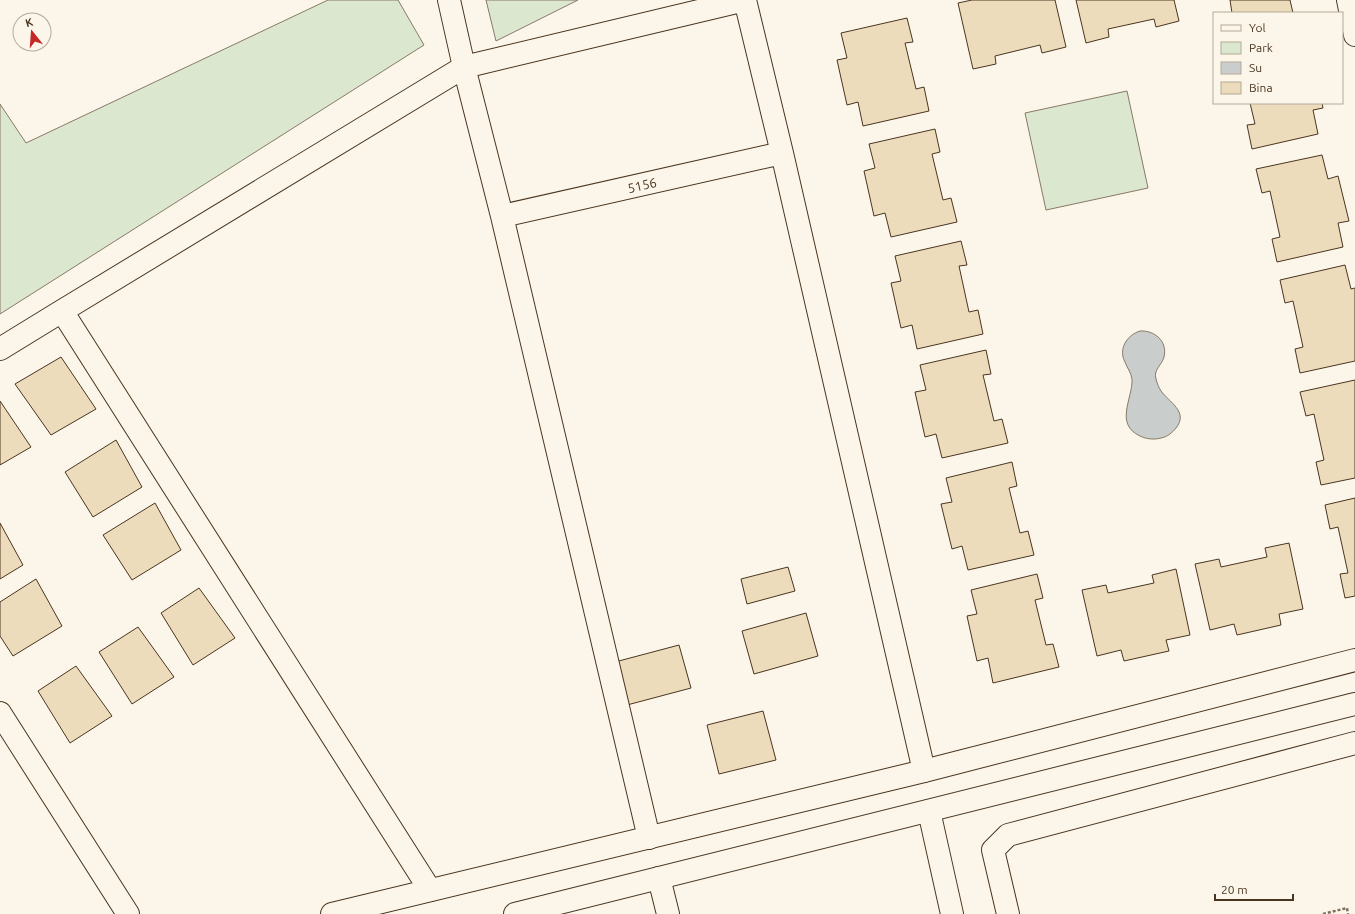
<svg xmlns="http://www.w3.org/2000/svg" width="1355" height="914" viewBox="0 0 1355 914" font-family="Ubuntu,sans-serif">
<rect width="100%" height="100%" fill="#fbf6e9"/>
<!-- green -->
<path fill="#dce7d0" stroke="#887966" d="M328 0H398L424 45 0 314V104L26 143Z
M486 0H578L496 41Z
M1127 91 1148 188 1046 210 1025 113Z"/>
<!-- water -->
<path fill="#c9cecd" stroke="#887966" d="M1140 331C1154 330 1168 341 1164 357 1162 365 1153 370 1156 379 1157 383 1159 388 1161 391 1169 402 1189 412 1176 428 1172 433 1167 437 1161 438 1154 440 1146 439 1140 436 1114 424 1133 398 1132 379 1131 372 1127 368 1125 362 1118 349 1127 335 1140 331Z"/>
<!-- building -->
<path fill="#ecdcbc" stroke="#4a3520" d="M972 0H1055L1066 47 1042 53 1040 45 995 56 996 64 973 69 958 3Z
M1076 0H1174L1179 21 1156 27 1154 19 1108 29 1109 37 1086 43Z
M1230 0H1290L1293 13H1232Z
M907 18 913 42 905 43 916 89 924 87 929 111 863 126 858 102 847 105 837 60 847 58 841 33Z
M1250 103H1322L1323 108 1313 110 1318 134 1252 149 1247 125 1255 124Z
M935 129 940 152 932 154 943 200 951 198 957 222 891 237 885 213 874 216 864 171 875 168 869 144Z
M1322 155 1328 179 1338 176 1349 221 1338 223 1343 247 1277 262 1272 239 1280 237 1270 191 1262 193 1256 169Z
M961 241 967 265 959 266 969 312 978 310 983 334 917 349 912 325 901 328 891 283 901 281 895 256Z
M1345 265 1351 289 1355 288V361L1300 373 1295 349 1303 347 1293 301 1285 303 1280 280Z
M986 350 991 374 983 375 994 421 1002 419 1008 443 942 458 936 434 925 437 915 392 926 390 920 365Z
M61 357 96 409 51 435 15 384Z
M1355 380V478L1321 485 1316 462 1324 460 1314 414 1306 416 1300 392Z
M0 401 31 447 0 465Z
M116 440 142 487 93 517 65 472Z
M1012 462 1017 486 1009 488 1020 533 1028 531 1034 555 968 570 962 546 952 549 941 504 952 502 946 478Z
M1355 498V596L1345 598 1340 574 1348 573 1338 527 1330 529 1325 505Z
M155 503 181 550 132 580 103 535Z
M0 523 23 565 0 579Z
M1289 543 1303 609 1279 614 1281 625 1237 635 1234 624 1210 630 1195 564 1219 559 1221 567 1267 557 1265 548Z
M788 567 795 591 747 604 741 579Z
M1176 569 1190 635 1166 640 1169 651 1124 661 1121 650 1097 656 1082 590 1106 585 1108 593 1154 583 1152 575Z
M1037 574 1043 598 1035 600 1046 645 1053 644 1059 667 993 683 988 658 977 661 967 616 977 614 971 590Z
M36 579 62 626 13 656 0 636V602Z
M199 588 235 638 193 665 161 613Z
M806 613 818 656 754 674 742 631Z
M138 627 174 677 132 704 99 652Z
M679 645 691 688 627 705 615 662Z
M76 666 112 716 70 743 38 691Z
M763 711 776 760 719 774 707 725Z"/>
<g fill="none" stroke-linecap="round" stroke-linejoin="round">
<!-- street casing -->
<g stroke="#4a3520" stroke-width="24">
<path id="street" d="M449 0 464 67 502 216 649 838
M745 0 782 153 924 771
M502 216 782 153
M62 311 464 67 745 0
M0 349 62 311 430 890
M0 713 128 914
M929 811 952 914
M659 878 668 914
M1008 914 993 850 1008 835 1355 743"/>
</g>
<!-- secondary casing -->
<g stroke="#4a3520" stroke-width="24">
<path id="secondary" d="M1348 0 1355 35
M332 914 924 771 1355 660
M515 914 1355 704"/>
</g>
<!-- path -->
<path stroke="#7f6f5c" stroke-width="2.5" stroke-dasharray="3 2" stroke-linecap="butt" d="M1323 914 1347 908 1348 914"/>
<!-- street -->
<use href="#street" stroke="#fbf6e9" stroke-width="22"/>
<!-- secondary -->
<use href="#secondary" stroke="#fbf6e9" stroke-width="22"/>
</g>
<g text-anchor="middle" stroke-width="3" stroke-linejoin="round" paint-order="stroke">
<!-- street labels -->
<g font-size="13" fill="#4a3520" stroke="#fbf6e9">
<text transform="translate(642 185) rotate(-13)" y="5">5156</text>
</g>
</g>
<!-- legend -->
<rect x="1213" y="12" width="130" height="92" fill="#fbf6e9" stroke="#b4a999"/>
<rect x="1221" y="25" width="20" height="6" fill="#fbf6e9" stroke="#b4a999"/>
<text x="1249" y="32" font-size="12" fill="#4a3520">Yol</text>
<rect x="1221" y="42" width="20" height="12" fill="#dce7d0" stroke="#b4a999"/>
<text x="1249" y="52" font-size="12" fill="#4a3520">Park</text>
<rect x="1221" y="62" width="20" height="12" fill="#c9cecd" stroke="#b4a999"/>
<text x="1249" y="72" font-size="12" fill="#4a3520">Su</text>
<rect x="1221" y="82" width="20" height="12" fill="#ecdcbc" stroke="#b4a999"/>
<text x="1249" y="92" font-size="12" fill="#4a3520">Bina</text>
<!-- north arrow -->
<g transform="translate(32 32) rotate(343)"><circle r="19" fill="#fbf6e9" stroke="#b4a999"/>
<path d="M0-3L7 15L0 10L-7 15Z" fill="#c62828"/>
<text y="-6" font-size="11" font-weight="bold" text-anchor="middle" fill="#4a3520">K</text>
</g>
<!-- scale -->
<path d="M1215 894v6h78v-6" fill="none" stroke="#4a3520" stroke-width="2"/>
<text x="1221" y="894" font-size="12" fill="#4a3520" stroke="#fbf6e9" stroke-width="3" paint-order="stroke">20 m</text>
</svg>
